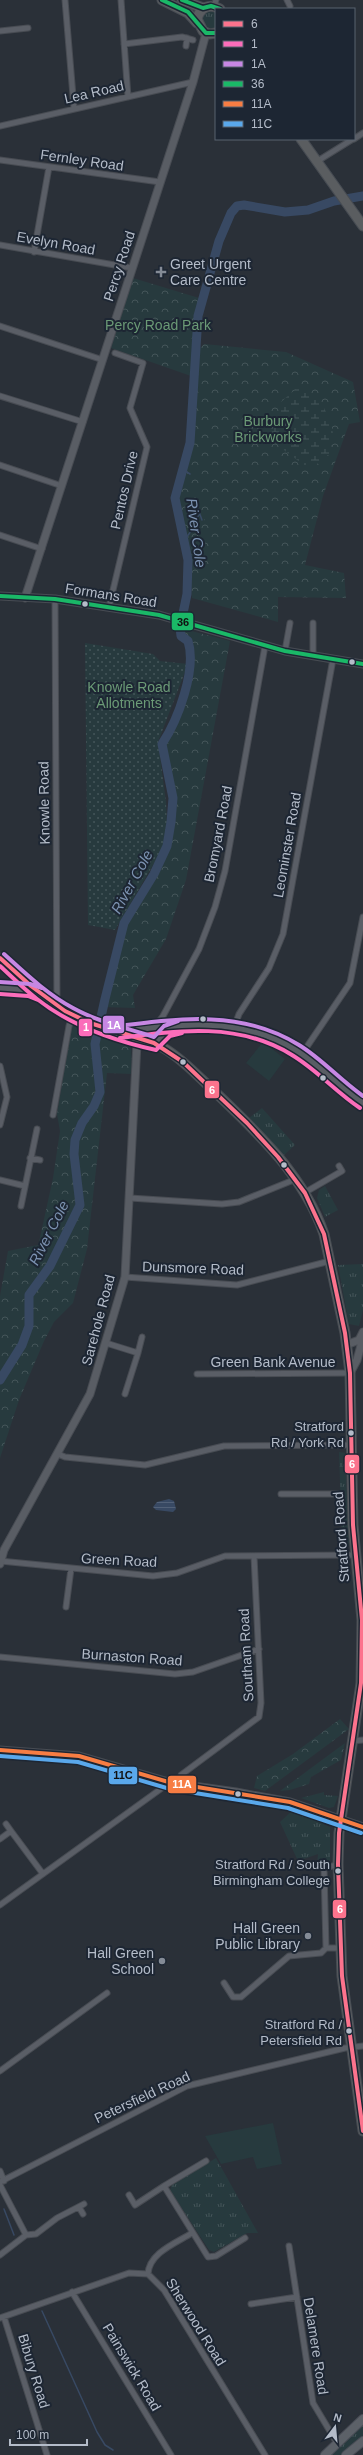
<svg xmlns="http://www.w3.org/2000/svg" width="363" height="2455" viewBox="0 0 363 2455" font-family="Helvetica,sans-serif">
<defs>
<pattern id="grass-tufts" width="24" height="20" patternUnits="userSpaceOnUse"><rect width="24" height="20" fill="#273a3e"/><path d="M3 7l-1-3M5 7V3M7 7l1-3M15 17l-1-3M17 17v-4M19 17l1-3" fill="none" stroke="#445559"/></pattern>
<pattern id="forest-crowns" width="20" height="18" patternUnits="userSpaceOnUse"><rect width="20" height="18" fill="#273a3e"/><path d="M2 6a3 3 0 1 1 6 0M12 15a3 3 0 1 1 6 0" fill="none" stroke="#445559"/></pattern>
<pattern id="wetland-marsh" width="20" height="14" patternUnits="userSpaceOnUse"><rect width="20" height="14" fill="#273a3e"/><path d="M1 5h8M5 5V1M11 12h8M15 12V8" fill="none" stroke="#445559"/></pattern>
<pattern id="garden-dots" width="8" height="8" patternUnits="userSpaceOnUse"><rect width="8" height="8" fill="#273a3e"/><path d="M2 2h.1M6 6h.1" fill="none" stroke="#445559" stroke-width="1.8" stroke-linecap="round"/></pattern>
<pattern id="water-rules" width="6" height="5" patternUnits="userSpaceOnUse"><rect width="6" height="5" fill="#384963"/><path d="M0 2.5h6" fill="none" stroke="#526178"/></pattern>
</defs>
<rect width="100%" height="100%" fill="#2a3038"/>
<!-- grass -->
<path fill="url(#grass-tufts)" d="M206 10H216V28C210 30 207 28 202 24L201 16Z
M262 1108 295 1145 284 1155 249 1118Z
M325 1186 338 1210 325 1217 317 1198 319 1190Z
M363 1264V1310L359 1326 349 1324 338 1265Z
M339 1452 345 1453 349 1546H344L342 1540Z
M324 1792V1795L338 1796 334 1807 329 1808 301 1798Z
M294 1809 324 1818 323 1824 330 1827V1861L317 1866 318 1854 298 1861 280 1822Z
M216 2158 258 2233H247L214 2252 209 2250 170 2190 172 2185Z
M363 2425V2437L343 2455H330Z"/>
<!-- forest -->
<path fill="url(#forest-crowns)" d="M133 278 199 298 191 376 111 348Z
M204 344 286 352 353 382 360 422 349 424 323 496 305 565 344 573 346 598 278 597V622L192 598 187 546 176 498 191 444 199 349Z
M180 628 230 641 186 880 166 939 133 995 135 1008 103 1007 124 923 154 874 167 846 173 798 162 744C178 720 197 669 188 641L181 636Z
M72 1023 131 1042 132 1074 107 1073 87 1249 73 1303 54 1322 44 1341 19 1400 0 1458V1296L8 1251 38 1245 39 1242 53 1178 60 1131 57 1114Z
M340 1719 349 1729 265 1791 254 1788 257 1776 293 1754Z
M345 1743 341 1760 311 1777 309 1784 290 1790 280 1791Z"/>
<!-- wetland -->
<path fill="url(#wetland-marsh)" d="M297 388 320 399 325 410 331 423 334 438 329 454 316 465H304L285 451 271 434 282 401Z
M194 508 201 509 205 520 195 525 189 539 186 534 195 516Z"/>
<!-- garden -->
<path fill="url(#garden-dots)" d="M85 643 153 654 160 661 188 664 158 742 166 802 167 824 164 846 115 930 88 925Z"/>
<!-- pitch -->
<path fill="#273a3e" d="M263 1042 285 1059 269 1081 246 1063Z
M273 2123 282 2164 257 2169 253 2157 221 2164 205 2136Z"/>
<!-- water -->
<path fill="url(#water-rules)" d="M169 1499 174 1501 176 1509 173 1512 156 1510 153 1507 157 1502Z"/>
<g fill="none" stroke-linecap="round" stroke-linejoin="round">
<!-- stream -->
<path stroke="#384963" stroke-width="1.5" d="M182 469 190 474
M198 509 202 520
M185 538C194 532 192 522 200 514
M4 2209 14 2235
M42 2311 97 2432 105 2445 113 2450"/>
<!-- river -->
<path stroke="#384963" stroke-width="9" d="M0 1380 22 1345 29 1326V1295L50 1266 80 1205 74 1154 75 1140 82 1123 94 1106 100 1092 95 1044 105 999 124 923 154 874 167 846 171 822 173 798 162 744C178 720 197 669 188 641L181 636 180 628 187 594 188 560 175 498 190 443 198 316 219 241 231 213 237 206 244 205 285 212 308 210 334 201 363 196"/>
<!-- street casing -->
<g stroke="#484c53" stroke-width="7">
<path id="street" d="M65 0 74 108
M121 0 128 97
M287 0 290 6
M214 6 216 0
M0 31 28 28
M124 44 182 37 193 40
M186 46 187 38
M0 126 193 82
M354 139 363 133
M0 160 160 182
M316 162 353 139
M0 245 132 268
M34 252 49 167
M0 326 103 360
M0 396 83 422
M0 465 62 486
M0 535 42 549
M55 599 57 1006
M109 607 147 447 130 408 143 363 115 353
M285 651 290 623
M313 656V623
M235 1025 239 1014 269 968 283 934 333 659
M154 1028 163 1016 199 949 215 907 225 871 265 646
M302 1054 350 983 363 917
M0 1066 7 1097 0 1125
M359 1100 363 1095
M53 1115 69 1026 73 1015
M30 1158 40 1160
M0 1180 25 1186
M304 1193 342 1171 339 1166
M130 1198 222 1204 239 1202 296 1179
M21 1206 37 1129
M125 1277 237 1285 330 1261
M106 1343 138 1353 125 1394
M138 1353 142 1337
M197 1374 350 1373
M58 1454 65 1457 145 1465 224 1446 351 1445
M281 1494H338
M0 1561 153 1576 177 1573 225 1556 355 1555
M66 1607 71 1569
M0 1657 175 1674 193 1672 259 1649
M353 1741 363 1740
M178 1784 181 1775 259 1717 261 1703 254 1556
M6 1824 11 1831
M0 1839 11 1831 43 1874
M0 1905 162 1788 165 1781
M326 1948 324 1869 338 1864
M224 1983 233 1997H241L289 1956 321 1953 326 1948H341
M0 2071 107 1993
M206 2161 164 2186 208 2257 216 2256 245 2238
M0 2171 4 2181
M0 2182 187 2086 345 2048 363 2046
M0 2185 26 2235
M129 2195 135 2205 164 2186
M79 2207 83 2214
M289 2246 313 2403 337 2443
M0 2255 26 2235 36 2234 57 2218 84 2204
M148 2274C149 2253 176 2243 192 2233
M72 2292 171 2455
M251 2304 297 2297
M4 2317 47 2455
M0 2318 129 2273 148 2274 164 2290 265 2455"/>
</g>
<!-- secondary casing -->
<g stroke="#484c53" stroke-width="9">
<path id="secondary" d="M0 596 55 599 159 615 285 651 363 664
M25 598 193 82 206 33
M0 988 37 993
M121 1032C182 1024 242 1014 296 1050 319 1066 339 1088 363 1103
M156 1044 167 1031 175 1029
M346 1345 359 1340 363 1332
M350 1373 357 1360 363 1338
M0 1564 4 1550 90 1394 125 1277 137 1043 134 1036
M0 1750 79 1756 172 1783 236 1792 290 1802 363 1827"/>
</g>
<!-- primary casing -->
<g stroke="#484c55" stroke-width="10">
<path id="primary" d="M325 2455 363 2419
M346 2455 363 2441"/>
</g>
<!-- highway casing -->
<g stroke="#474c53" stroke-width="11">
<path id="highway" d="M162 0 188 13 197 23
M182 0 203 8
M216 33 209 34 203 31 197 19C200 7 210 3 220 9
M301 139 363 226
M0 958C27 984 55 1009 90 1023 113 1032 140 1035 162 1047 181 1058 198 1076 215 1092 258 1133 304 1176 324 1234L345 1333 350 1373 353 1525 362 1620 361 1683 339 1833 338 1864 342 1976 363 2131"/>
</g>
<!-- street -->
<use href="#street" stroke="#5a5e66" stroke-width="5"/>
<!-- secondary -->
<use href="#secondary" stroke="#595d64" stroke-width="7"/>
<!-- primary -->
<use href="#primary" stroke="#5c6168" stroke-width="8"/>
<!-- highway -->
<use href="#highway" stroke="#5a5d60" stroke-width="9"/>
<!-- bus-1 casing -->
<g stroke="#1d2633" stroke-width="7">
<path id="bus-1" d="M0 958 31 986 65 1011 90 1023 154 1043 183 1062 247 1123 278 1157 305 1193 324 1234 345 1333 350 1373 353 1525 362 1620 361 1683 339 1833 338 1864 342 1976 363 2131"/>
</g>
<!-- bus-2 casing -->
<g stroke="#1d2633" stroke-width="7">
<path id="bus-2" d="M0 966C12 977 24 989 37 999 70 1025 115 1041 156 1050L170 1036 182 1033
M0 994 28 996 38 1000
M120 1038C179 1030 239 1022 292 1055 317 1070 336 1092 360 1108"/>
</g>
<!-- bus-3 casing -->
<g stroke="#1d2633" stroke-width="7">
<path id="bus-3" d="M4 954C26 974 47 994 73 1008 98 1022 127 1028 154 1037L164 1026 178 1021
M0 982 30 984 42 988
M118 1026C181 1018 243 1010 299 1045 322 1059 340 1080 363 1096"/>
</g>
<!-- bus-4 casing -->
<g stroke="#1d2633" stroke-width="7">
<path id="bus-4" d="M162 0 188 12 206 33H216
M182 0 203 8 211 6 220 9
M0 596 55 599 159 615 285 651 363 664"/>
</g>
<!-- bus-5 casing -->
<g stroke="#1d2633" stroke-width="7">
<path id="bus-5" d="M0 1750 79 1756 172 1783 290 1802 363 1827"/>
</g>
<!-- bus-6 casing -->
<g stroke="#1d2633" stroke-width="7">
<path id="bus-6" d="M0 1756 78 1762 170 1789 288 1808 361 1833"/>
</g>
<!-- bus-1 -->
<use href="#bus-1" stroke="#fc738d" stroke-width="4"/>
<!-- bus-2 -->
<use href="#bus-2" stroke="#fb6dba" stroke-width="4"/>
<!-- bus-3 -->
<use href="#bus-3" stroke="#c787e3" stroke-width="4"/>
<!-- bus-4 -->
<use href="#bus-4" stroke="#1ab867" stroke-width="4"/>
<!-- bus-5 -->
<use href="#bus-5" stroke="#f77d43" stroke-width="4"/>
<!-- bus-6 -->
<use href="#bus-6" stroke="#5aa8eb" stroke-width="4"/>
</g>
<!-- markers -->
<g fill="#848b96" stroke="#1d2633" stroke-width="1.5">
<path d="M159 266h4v4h4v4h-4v4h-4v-4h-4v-4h4z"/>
<circle cx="308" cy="1936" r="4"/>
<circle cx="162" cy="1961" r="4"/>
</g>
<g fill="#b4bcc9" stroke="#1d2633" stroke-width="1.5">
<circle cx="85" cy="604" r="3.5"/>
<circle cx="352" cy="662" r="3.5"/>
<circle cx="203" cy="1019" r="3.5"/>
<circle cx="183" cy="1062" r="3.5"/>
<circle cx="323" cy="1078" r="3.5"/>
<circle cx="284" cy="1165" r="3.5"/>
<circle cx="351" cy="1433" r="3.5"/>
<circle cx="238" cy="1794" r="3.5"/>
<circle cx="338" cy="1871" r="3.5"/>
<circle cx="349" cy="2031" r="3.5"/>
</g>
<g text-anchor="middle" stroke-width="4" stroke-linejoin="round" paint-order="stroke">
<!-- bus labels -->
<g font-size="13" fill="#b4bcc9" stroke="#1d2633" text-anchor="end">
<text x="344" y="1431">Stratford<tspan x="344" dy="16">Rd / York Rd</tspan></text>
<text x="330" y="1869">Stratford Rd / South<tspan x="330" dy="16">Birmingham College</tspan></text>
<text x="342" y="2029">Stratford Rd /<tspan x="342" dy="16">Petersfield Rd</tspan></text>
</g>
<!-- street labels -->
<g font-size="14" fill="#b4bcc9" stroke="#1d2633">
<text transform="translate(94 92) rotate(-13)" y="5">Lea Road</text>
<text transform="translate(82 160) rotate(8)" y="5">Fernley Road</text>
<text transform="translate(56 243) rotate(10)" y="5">Evelyn Road</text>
<text transform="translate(119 266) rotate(-72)" y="5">Percy Road</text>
<text transform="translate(124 490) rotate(-77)" y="5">Pentos Drive</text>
<text transform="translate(111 595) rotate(9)" y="5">Formans Road</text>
<text transform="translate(44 803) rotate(-91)" y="5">Knowle Road</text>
<text transform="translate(218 834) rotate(-79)" y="5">Bromyard Road</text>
<text transform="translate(287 845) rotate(-80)" y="5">Leominster Road</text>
<text transform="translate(193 1268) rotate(2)" y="5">Dunsmore Road</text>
<text transform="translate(98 1320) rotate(-75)" y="5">Sarehole Road</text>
<text x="273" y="1367">Green Bank Avenue</text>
<text transform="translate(341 1537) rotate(-94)" y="5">Stratford Road</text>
<text transform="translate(119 1560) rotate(3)" y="5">Green Road</text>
<text transform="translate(246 1655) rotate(-93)" y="5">Southam Road</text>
<text transform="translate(132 1657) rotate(4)" y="5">Burnaston Road</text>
<text transform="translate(142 2097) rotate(-25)" y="5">Petersfield Road</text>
<text transform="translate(196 2322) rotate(58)" y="5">Sherwood Road</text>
<text transform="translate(316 2346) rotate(81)" y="5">Delamere Road</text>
<text transform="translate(132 2367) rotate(59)" y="5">Painswick Road</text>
<text transform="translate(34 2371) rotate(73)" y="5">Bibury Road</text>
</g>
<!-- poi labels -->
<g font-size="14" fill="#b4bcc9" stroke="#1d2633" text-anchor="end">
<text x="170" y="269" text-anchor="start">Greet Urgent<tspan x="170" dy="16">Care Centre</tspan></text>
<text x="300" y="1933">Hall Green<tspan x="300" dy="16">Public Library</tspan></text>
<text x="154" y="1958">Hall Green<tspan x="154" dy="16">School</tspan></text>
</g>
<!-- park labels -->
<g font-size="14" fill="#6b9a76" stroke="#1d2633">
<text x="158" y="330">Percy Road Park</text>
<text x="268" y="426">Burbury<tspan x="268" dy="16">Brickworks</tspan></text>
<text x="129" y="692">Knowle Road<tspan x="129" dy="16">Allotments</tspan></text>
</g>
<!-- water labels -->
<g font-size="15" font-style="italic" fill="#7c92b1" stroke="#1d2633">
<text transform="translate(196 533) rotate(82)" y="5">River Cole</text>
<text transform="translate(132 882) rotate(-61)" y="5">River Cole</text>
<text transform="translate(49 1233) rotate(-63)" y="5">River Cole</text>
</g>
</g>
<g stroke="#1d2633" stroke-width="1.5">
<rect x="171" y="612" width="23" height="19" rx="4" fill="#1ab867"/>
<rect x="102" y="1015" width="23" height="19" rx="4" fill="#c787e3"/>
<rect x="78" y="1018" width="15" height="19" rx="4" fill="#fb6dba"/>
<rect x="204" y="1080" width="16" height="19" rx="4" fill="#fc738d"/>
<rect x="344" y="1454" width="16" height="20" rx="4" fill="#fc738d"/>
<rect x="108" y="1766" width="30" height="19" rx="4" fill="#5aa8eb"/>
<rect x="167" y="1775" width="30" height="19" rx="4" fill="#f77d43"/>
<rect x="332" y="1899" width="15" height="20" rx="4" fill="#fc738d"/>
</g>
<g font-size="11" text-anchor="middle" font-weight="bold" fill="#fff">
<text x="114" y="1029">1A</text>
<text x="86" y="1031">1</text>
<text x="212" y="1094">6</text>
<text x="352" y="1468">6</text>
<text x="182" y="1788">11A</text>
<text x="340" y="1913">6</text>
</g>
<g font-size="11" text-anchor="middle" font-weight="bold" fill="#111">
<text x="183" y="626">36</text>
<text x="123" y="1779">11C</text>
</g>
<!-- legend -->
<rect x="215" y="8" width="140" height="132" fill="#1d2633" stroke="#59626f"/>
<rect x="223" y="21" width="20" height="6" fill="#fc738d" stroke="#59626f"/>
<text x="251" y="28" font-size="12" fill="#b4bcc9">6</text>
<rect x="223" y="41" width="20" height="6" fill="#fb6dba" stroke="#59626f"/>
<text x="251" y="48" font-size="12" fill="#b4bcc9">1</text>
<rect x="223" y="61" width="20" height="6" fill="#c787e3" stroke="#59626f"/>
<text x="251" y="68" font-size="12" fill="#b4bcc9">1A</text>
<rect x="223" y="81" width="20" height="6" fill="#1ab867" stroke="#59626f"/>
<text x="251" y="88" font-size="12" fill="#b4bcc9">36</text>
<rect x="223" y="101" width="20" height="6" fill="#f77d43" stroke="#59626f"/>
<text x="251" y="108" font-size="12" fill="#b4bcc9">11A</text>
<rect x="223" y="121" width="20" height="6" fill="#5aa8eb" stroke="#59626f"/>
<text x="251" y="128" font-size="12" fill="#b4bcc9">11C</text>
<!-- north arrow -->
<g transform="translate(335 2427) rotate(16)" stroke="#1d2633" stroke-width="3" paint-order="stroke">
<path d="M0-3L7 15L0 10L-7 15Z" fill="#b4bcc9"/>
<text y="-6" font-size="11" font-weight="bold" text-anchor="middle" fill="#b4bcc9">N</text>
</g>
<!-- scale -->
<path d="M10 2439v6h77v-6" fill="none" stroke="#b4bcc9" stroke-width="2"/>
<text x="16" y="2439" font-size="12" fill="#b4bcc9" stroke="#1d2633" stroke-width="3" paint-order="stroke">100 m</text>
</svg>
